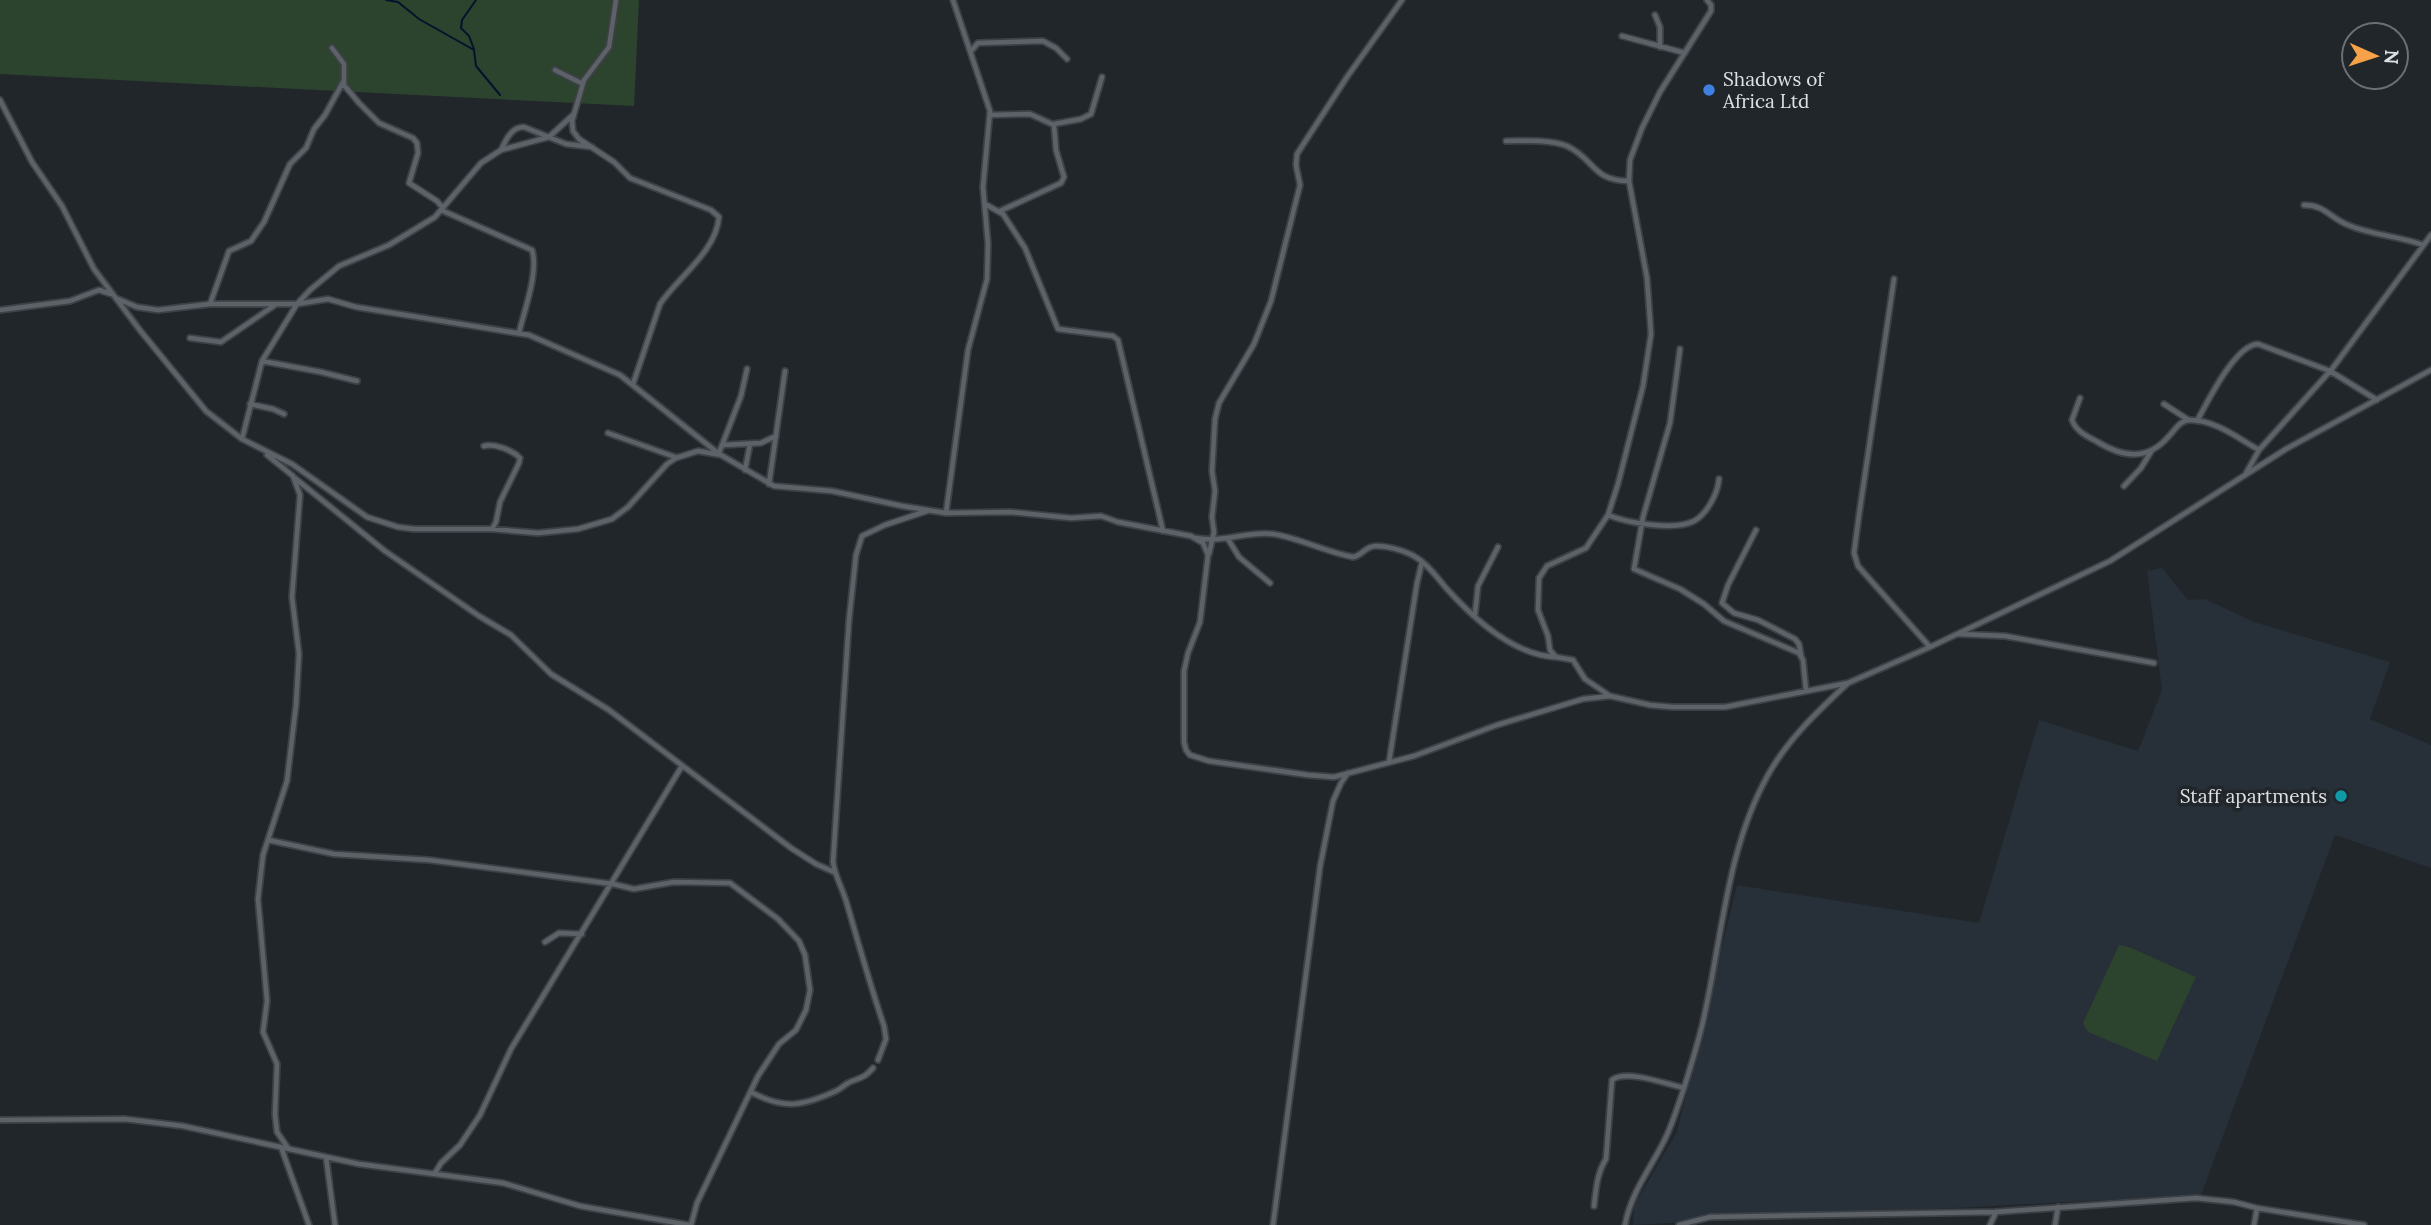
<svg xmlns="http://www.w3.org/2000/svg" width="2431" height="1225" viewBox="0 0 2431 1225" font-family="Lora,serif">
<rect width="100%" height="100%" fill="#21262b"/>
<!-- built -->
<path fill="#272f38" d="M2162 568 2188 600 2205 599 2254 622 2390 662 2370 719 2431 745V868L2335 835 2201 1195 1633 1225 1634 1205 1677 1132 1737 885 1979 923 2039 720 2138 751 2162 690 2147 571Z"/>
<!-- green -->
<path fill="#2c432e" d="M0 0H639L634 106 0 74Z
M2119 945 2129 947 2196 977 2157 1061 2088 1032 2083 1023Z"/>
<g fill="none" stroke-linecap="round" stroke-linejoin="round">
<!-- stream -->
<path stroke="#00152b" stroke-width="2" d="M386 0 398 2 419 19 474 50 476 66 500 95
M474 49 469 36 461 28 462 20 476 0"/>
<!-- street casing -->
<g stroke="#3d4146" stroke-width="8">
<path id="street" d="M616 0 609 47 584 80 572 121 573 131 579 139 614 162 630 178 711 210 719 217C716 252 678 277 660 304L633 384
M1707 0 1711 5V11L1660 92 1642 128 1630 160 1629 181 1647 278 1651 334 1643 386 1618 484 1608 515 1586 548 1547 566 1539 578 1538 610 1548 636 1550 650 1556 657 1573 660 1585 679 1610 696 1650 705 1672 707H1725L1848 683 1930 647 2110 561 2286 449 2431 370
M1655 15 1660 27V47
M1622 36 1685 53
M332 48 344 64V85L359 103 379 123 413 138 417 143 418 153 409 183 437 201 443 208
M971 51 978 43 1043 41 1056 48 1067 59
M555 70 583 84
M0 100 32 162 62 206 94 269 139 329 206 411 242 439 292 464 367 517 398 527 414 529H492L538 533 578 529 612 519 628 507 667 464 676 458 698 451 721 455 774 486 832 491 902 506 946 513 1010 512 1071 518 1101 516 1118 522 1191 536 1203 543 1208 555 1200 622 1188 653 1184 671V742L1186 750 1190 755 1209 761 1308 775 1334 777 1414 756 1497 725 1583 699 1610 696
M990 115 1030 114 1054 125 1056 150 1064 177 1061 183 1000 211
M1054 124 1081 119 1091 114 1102 77
M1506 141C1525 141 1550 139 1567 146 1595 159 1592 181 1629 181
M501 150C506 140 511 127 524 127L566 144 592 147
M985 204 1003 214 1025 248 1058 329 1113 336 1118 340 1163 531
M2304 205C2325 205 2330 218 2348 225 2371 235 2399 236 2423 245
M441 210 532 250C539 272 524 311 519 333
M1894 279 1859 515 1854 553 1858 566 1930 647
M118 299 137 307 158 310 210 304H297L328 299 356 307 529 335 620 375 718 453
M210 304 229 251 251 241 264 222 290 164 306 148 314 129 325 115 343 82
M0 310 70 301 99 290 111 294
M190 338 221 342 275 305
M1680 349 1670 423 1643 517 1634 569 1680 589 1704 604 1724 621 1799 653 1803 660 1806 691
M262 361 321 372 357 381
M2080 398 2072 420C2076 431 2086 436 2096 441 2122 457 2147 462 2169 436 2175 430 2180 420 2190 420 2215 420 2238 438 2259 450
M250 404 273 409 284 414
M2164 404 2187 419
M2197 421C2208 401 2235 345 2258 344L2330 371 2377 400
M608 433 675 457
M242 439 262 361 297 304 310 290 339 266 389 245 435 217 481 163 501 150 549 137 574 114
M723 445 761 443 776 436
M484 446C494 443 512 450 520 458L519 463 500 502 496 522 492 529
M719 453 741 396 747 369
M267 455 293 476 300 495 292 597 299 654 296 705 287 781 263 855 258 899 267 1001 263 1032 277 1064 275 1114 277 1132 288 1148
M745 470 750 444
M2245 475 2259 450 2332 369 2431 235
M296 479 385 551 479 616 511 635 551 674 609 710 791 848 816 864 834 872
M769 484 785 371
M2124 486 2141 468 2152 450
M946 513 968 350 987 279 988 244 983 187 990 111 953 0
M1608 515C1627 523 1675 531 1694 521 1707 514 1718 493 1719 479
M1756 530 1728 585 1722 603 1734 613 1758 620 1795 639 1799 644 1801 655
M1196 538C1225 543 1247 531 1273 534 1300 538 1325 552 1353 557 1362 556 1365 546 1376 546 1388 546 1407 551 1417 558 1429 565 1438 579 1447 589 1474 619 1512 654 1554 657
M1228 539 1239 557 1270 583
M1209 554 1214 532 1212 517 1215 491 1212 471 1215 419 1219 403 1254 344 1271 301 1300 185 1296 165 1297 154 1347 77 1402 0
M1475 614 1478 586 1498 547
M1959 634 2005 636 2154 663
M1389 762 1417 583 1422 562
M268 840 334 854 429 860 613 884 634 889 674 882 730 883 778 919 799 941 805 955 810 990 806 1010 796 1030 779 1044 758 1076 697 1203 691 1225
M545 942 559 933 582 934
M878 1060 886 1039 884 1026C870 985 859 945 847 904 843 889 835 877 833 862L849 620 856 555 862 536 885 525 927 511
M751 1092C784 1110 803 1106 836 1091 841 1089 845 1084 850 1082 862 1077 864 1078 873 1068
M0 1120 125 1119 183 1126 359 1164 503 1183 580 1206 689 1225
M281 1147 309 1225
M326 1157 335 1225
M435 1173 441 1163 460 1145 480 1115 511 1049 682 766
M1594 1206C1596 1189 1597 1173 1606 1159L1612 1080C1626 1069 1666 1084 1684 1088
M1273 1225 1320 867 1333 801 1341 783 1348 773
M1625 1225C1631 1192 1651 1168 1665 1139 1673 1123 1678 1105 1684 1088 1691 1065 1699 1041 1704 1017 1722 937 1727 848 1768 775 1788 739 1818 711 1848 683
M1679 1225 1710 1217 1996 1212 2196 1198 2234 1202 2257 1208 2364 1225
M1990 1225 1996 1212
M2055 1225 2058 1207
M2254 1225 2257 1208"/>
</g>
<!-- street -->
<use href="#street" stroke="#5d6269" stroke-width="4.5"/>
</g>
<!-- markers -->
<circle fill="#3f7fe0" stroke="#21262b" stroke-width="2.5" cx="1709" cy="90" r="7"/>
<circle fill="#0f9aa8" stroke="#21262b" stroke-width="2.5" cx="2341" cy="796" r="7"/>
<g text-anchor="middle" stroke-width="7" stroke-linejoin="round" paint-order="stroke">
<!-- poi labels -->
<g font-size="19" fill="#dde0e4" stroke="#21262b" text-anchor="start">
<text x="1723" y="86">Shadows of<tspan x="1723" dy="22">Africa Ltd</tspan></text>
<text x="2327" y="803" text-anchor="end">Staff apartments</text>
</g>
</g>
<!-- north arrow -->
<g transform="translate(2375 56) rotate(93)"><circle r="33" fill="#21262b" stroke="#6c7075" stroke-width="2"/>
<path d="M0-5L12 26L0 18L-12 26Z" fill="#f7a248"/>
<text y="-10" font-size="19" font-weight="bold" text-anchor="middle" fill="#dde0e4">N</text>
</g>
</svg>
